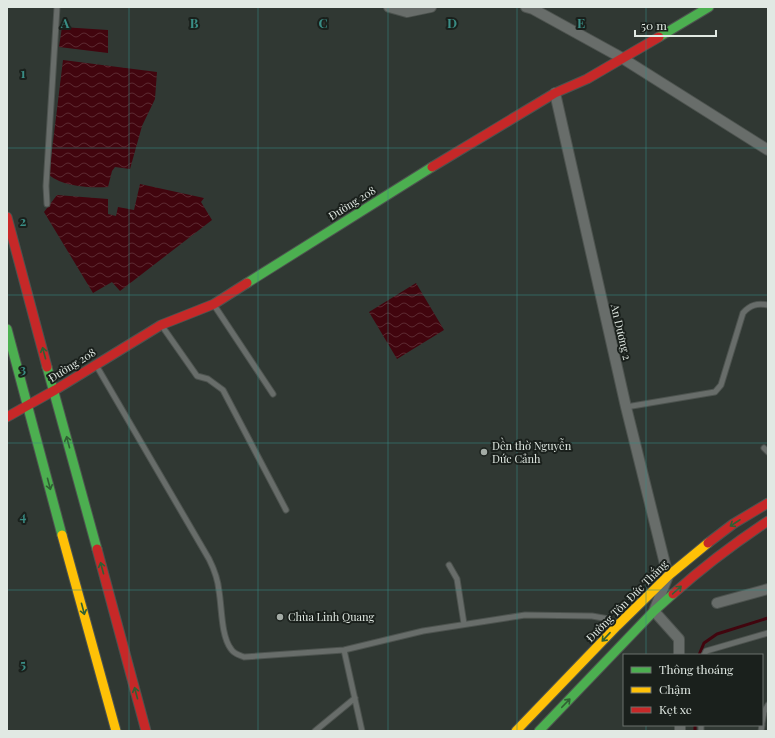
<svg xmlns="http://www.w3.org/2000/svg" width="775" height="738" viewBox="0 0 775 738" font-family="'Playfair Display',serif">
<defs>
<pattern id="water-waves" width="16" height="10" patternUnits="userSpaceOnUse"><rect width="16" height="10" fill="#41050e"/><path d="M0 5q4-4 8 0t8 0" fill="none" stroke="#5c2931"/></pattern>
</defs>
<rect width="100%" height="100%" fill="#303833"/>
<!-- water -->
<path fill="url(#water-waves)" d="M62 27 108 30V53L59 47Z
M63 60 157 72 155 99 142 126 130 169 115 167 112 171 108 187C91 188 63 187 49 175Z
M140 184 204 198 201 202 212 220 120 291 112 282 93 293 44 212 57 195 108 199V214L116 216 118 207 134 210Z
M416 283 444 330 397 359 369 312Z"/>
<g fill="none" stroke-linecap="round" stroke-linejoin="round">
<!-- stream -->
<path stroke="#41050e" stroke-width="3" d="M699 655 704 643 717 634 768 618
M695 725V731"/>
<!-- lane casing -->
<g stroke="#4d534f" stroke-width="7">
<path id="lane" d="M47 204 46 186 57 7
M214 305 273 394
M162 326 197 376 208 379 223 390 286 510
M96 365 209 559C214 569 218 580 219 591 222 608 221 636 231 649 234 654 239 655 244 657L344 650 423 631 525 615 592 616 609 619 616 625
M626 407 715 392 721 385 743 313C750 305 757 303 768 305
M764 448 768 452
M449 565 457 579 464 624
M344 650 362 731
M704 655 706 651 768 633
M762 723 764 712 768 705
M701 725V731
M315 731 355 698
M761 731 762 725"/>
</g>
<!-- street casing -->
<g stroke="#4d534f" stroke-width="12">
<path id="street" d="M389 7 407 12 431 7
M526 7 533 9 622 58 768 150
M555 93 626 407 668 576 654 611 679 639V655
M717 603 768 589
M680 725V731"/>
</g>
<!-- fast casing -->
<g stroke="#4d534f" stroke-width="11">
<path id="fast" d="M659 37 709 7
M247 283 432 167
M7 329 62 535
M47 367 97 549
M539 731 654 611 673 594"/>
</g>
<!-- slow casing -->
<g stroke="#4d534f" stroke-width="11">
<path id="slow" d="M62 535 116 731
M516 731 617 626 668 576 708 543"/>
</g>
<!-- jam casing -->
<g stroke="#4d534f" stroke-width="11">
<path id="jam" d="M432 167 555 93 587 79 659 37
M7 217 47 367
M7 417 55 390 161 325 214 304 247 283
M708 543 733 524 768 503
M97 549 146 731
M673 594C703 567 735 543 768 521"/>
</g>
<!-- lane -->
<use href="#lane" stroke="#686d6a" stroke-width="5"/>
<!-- street -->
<use href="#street" stroke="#686d6a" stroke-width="10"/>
<!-- fast -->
<use href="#fast" stroke="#4caf50" stroke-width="9"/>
<!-- slow -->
<use href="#slow" stroke="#ffc107" stroke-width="9"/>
<!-- jam -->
<use href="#jam" stroke="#c62828" stroke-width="9"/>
</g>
<!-- one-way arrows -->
<defs><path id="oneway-shaft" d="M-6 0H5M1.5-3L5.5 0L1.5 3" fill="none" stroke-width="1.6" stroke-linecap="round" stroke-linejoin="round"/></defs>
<g stroke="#306033">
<use href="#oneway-shaft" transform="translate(44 353) rotate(-105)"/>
<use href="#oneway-shaft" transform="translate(68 442) rotate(-105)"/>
<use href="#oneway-shaft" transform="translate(49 484) rotate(75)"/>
<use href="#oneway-shaft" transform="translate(735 523) rotate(147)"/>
<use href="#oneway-shaft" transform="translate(102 568) rotate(-105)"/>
<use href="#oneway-shaft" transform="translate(677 590) rotate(-42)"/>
<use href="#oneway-shaft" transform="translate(83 609) rotate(75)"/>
<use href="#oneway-shaft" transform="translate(606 637) rotate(133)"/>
<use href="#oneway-shaft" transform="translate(136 693) rotate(-105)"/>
<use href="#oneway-shaft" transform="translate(566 703) rotate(-46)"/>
</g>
<!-- grid -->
<path fill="none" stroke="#398d85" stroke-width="1" stroke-opacity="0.55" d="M129 7V731M258 7V731M388 7V731M517 7V731M646 7V655M7 148H768M7 295H768M7 443H768M7 590H768M646 725V731"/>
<!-- markers -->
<g fill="#a3aba5" stroke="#1a201c" stroke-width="1.5">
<circle cx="484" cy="452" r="4"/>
<circle cx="280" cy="617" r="4"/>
</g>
<g text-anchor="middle" stroke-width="4" stroke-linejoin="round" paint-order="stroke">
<!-- street labels -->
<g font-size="11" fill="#e1e9e3" stroke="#1a201c">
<text transform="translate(352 203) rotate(-32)" y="4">Đường 208</text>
<text transform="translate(621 332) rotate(77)" y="4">An Dương 2</text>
<text transform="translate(72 365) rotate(-32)" y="4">Đường 208</text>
<text transform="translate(627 601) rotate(-45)" y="4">Đường Tôn Đức Thắng</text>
</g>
<!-- poi labels -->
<g font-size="11" fill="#e1e9e3" stroke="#1a201c" text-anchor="start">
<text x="492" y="450">Đền thờ Nguyễn<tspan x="492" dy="13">Đức Cảnh</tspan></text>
<text x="288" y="621">Chùa Linh Quang</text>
</g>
</g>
<g font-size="13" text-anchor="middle" font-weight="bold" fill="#398d85" stroke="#1a201c" stroke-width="4" stroke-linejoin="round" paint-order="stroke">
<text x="65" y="28">A</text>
<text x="194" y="28">B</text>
<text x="323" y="28">C</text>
<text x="452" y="28">D</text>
<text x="581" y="28">E</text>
<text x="23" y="78">1</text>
<text x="23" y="226">2</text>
<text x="23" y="374">3</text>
<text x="23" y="521">4</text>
<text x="23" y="669">5</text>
</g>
<!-- border -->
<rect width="775" height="738" fill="none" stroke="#e1e9e3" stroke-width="16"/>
<!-- legend -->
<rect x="623" y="654" width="140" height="72" fill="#1a201c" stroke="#6a706c"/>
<rect x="631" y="667" width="20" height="6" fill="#4caf50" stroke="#6a706c"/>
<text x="659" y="674" font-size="12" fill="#e1e9e3">Thông thoáng</text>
<rect x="631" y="687" width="20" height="6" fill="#ffc107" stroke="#6a706c"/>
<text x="659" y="694" font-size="12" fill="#e1e9e3">Chậm</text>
<rect x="631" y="707" width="20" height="6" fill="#c62828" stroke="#6a706c"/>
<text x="659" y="714" font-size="12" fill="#e1e9e3">Kẹt xe</text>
<!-- scale -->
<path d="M635 30v6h81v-6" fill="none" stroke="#e1e9e3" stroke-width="2"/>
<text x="641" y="30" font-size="12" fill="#e1e9e3" stroke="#1a201c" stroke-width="3" paint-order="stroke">50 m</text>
</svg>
